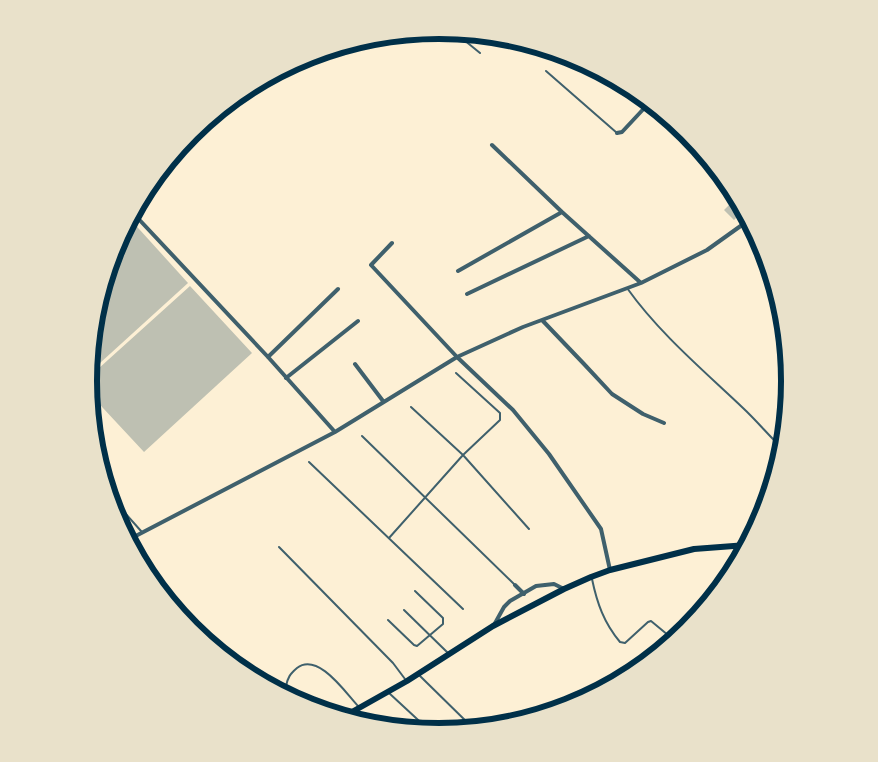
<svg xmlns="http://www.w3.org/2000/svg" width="878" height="762" viewBox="0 0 878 762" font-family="'Alegreya Sans',sans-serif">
<rect width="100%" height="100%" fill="#fdf0d5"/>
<!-- building -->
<path fill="#bec0b2" d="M729 205 739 215 734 220 724 210Z
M130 219 188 283 89 373 95 312 115 246Z
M190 286 252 353 144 452 89 393 88 378Z"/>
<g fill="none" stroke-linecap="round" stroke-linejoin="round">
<!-- service -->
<path stroke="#3f606c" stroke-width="2" d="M453 31 480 53
M546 71 617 133
M627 288C659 333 703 370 743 408 757 421 769 436 783 449
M411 407 463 455 529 529
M362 436 515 585
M309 462 463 609
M109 495 141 531
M389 538 463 455 500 420V413L456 373
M279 547 393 663 405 679
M592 579C597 603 604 623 620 642L625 643 648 622 651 621 674 640
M404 610 448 653
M388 620 414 645 417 646 443 624V618L415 591
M419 675 474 729
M389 693 430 731
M298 701 286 686C288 677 290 674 297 668 318 652 345 692 358 706"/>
<!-- minor -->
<path stroke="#3f606c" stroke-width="4" d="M617 133 622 132 650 102
M492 145 562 212 641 283
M133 213 268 357 335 432
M392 243 371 265 457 357 513 410 549 454 601 529 610 570
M458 271 562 212
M467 294 589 236
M542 320 584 364 612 394 643 414 664 423
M268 357 338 289
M355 364 383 401
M286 378 358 321
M128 540 335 432 457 357 523 327 641 283 707 250 749 220
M515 585 524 594
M494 625 504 607 510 601 536 586 554 584 564 589"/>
<!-- primary -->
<path stroke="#003049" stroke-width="6" d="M343 717 407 681 493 626 564 589 591 577 610 570 694 549 747 545"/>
</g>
<!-- crop -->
<path d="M0 0H878V762H0ZM97 381a342 342 0 1 1 684 0a342 342 0 1 1-684 0Z" fill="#e9e1ca" fill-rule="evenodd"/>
<path fill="none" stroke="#003049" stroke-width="6" d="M97 381a342 342 0 1 1 684 0a342 342 0 1 1-684 0Z"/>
</svg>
